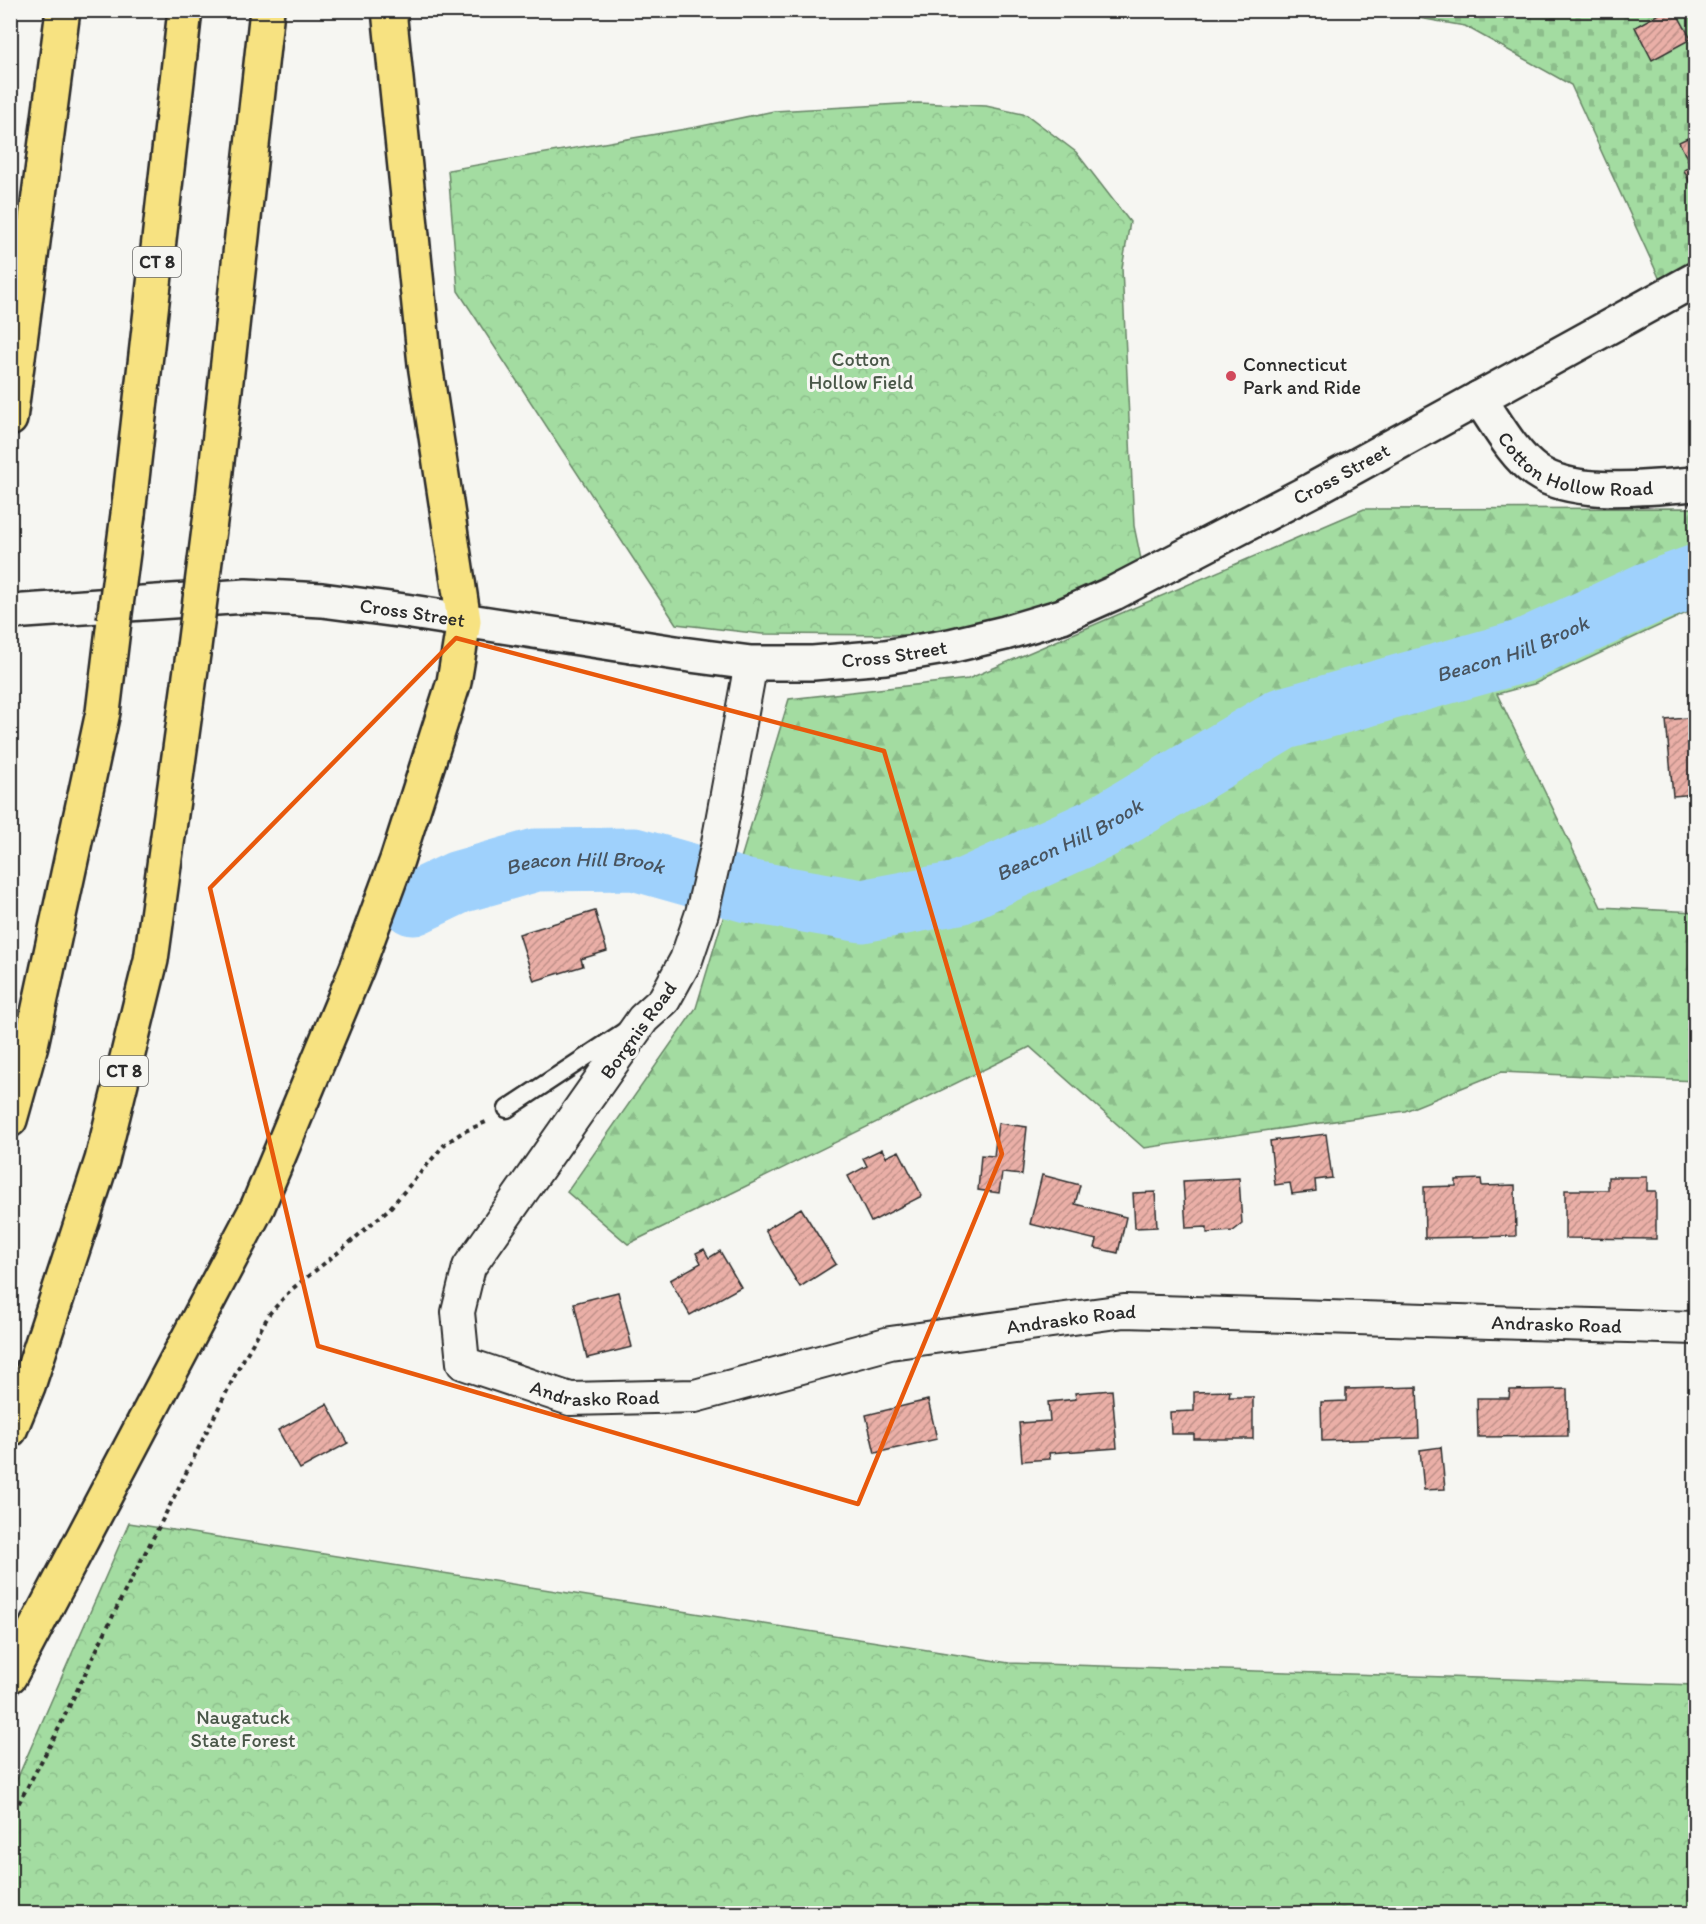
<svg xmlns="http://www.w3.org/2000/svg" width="1706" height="1924" viewBox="0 0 1706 1924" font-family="Itim,sans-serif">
<defs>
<pattern id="forest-firs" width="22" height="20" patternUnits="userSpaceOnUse" patternTransform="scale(1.5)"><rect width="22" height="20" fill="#a3dca1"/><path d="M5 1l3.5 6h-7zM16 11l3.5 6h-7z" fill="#8cbd8b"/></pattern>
<pattern id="cemetery-stones" width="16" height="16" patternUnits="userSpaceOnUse" patternTransform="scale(1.5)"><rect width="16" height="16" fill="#a3dca1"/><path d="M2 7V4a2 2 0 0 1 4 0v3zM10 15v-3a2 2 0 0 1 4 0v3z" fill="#8cbd8b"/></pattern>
<pattern id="park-crowns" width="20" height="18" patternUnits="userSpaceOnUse" patternTransform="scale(1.5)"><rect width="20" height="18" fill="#a3dca1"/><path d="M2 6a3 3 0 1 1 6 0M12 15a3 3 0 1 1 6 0" fill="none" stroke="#8cbd8b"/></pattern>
<pattern id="building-hatch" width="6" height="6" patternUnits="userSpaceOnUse" patternTransform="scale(1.5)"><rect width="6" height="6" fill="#eaafa7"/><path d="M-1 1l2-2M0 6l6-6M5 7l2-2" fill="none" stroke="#be8f88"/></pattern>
</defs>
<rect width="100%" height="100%" fill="#f6f6f2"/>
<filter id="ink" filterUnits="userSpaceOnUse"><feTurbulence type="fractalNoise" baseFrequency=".0167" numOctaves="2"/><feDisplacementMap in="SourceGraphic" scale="12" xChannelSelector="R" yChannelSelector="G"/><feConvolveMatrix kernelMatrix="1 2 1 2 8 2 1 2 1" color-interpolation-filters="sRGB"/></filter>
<g filter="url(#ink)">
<!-- forest -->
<path fill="url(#forest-firs)" stroke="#678466" stroke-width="1.5" d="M1695 508V609L1534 684 1497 694 1601 907 1695 912V1081L1501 1072 1405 1111 1144 1148 1030 1047 628 1244 567 1192 696 1008 789 699 968 679 1364 509Z"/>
<!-- cemetery -->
<path fill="url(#cemetery-stones)" stroke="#678466" stroke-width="1.5" d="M1379 11H1695V262L1661 282 1571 85 1465 26Z"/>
<!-- park -->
<path fill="url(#park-crowns)" stroke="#678466" stroke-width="1.5" d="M918 103 986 106 1027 115 1076 152 1130 222 1122 268 1134 526 1142 564 1051 608 966 630 905 635 762 634 676 624 458 291 448 170 697 127 774 111Z
M129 1523 1009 1663 1695 1685V1913H11V1793Z"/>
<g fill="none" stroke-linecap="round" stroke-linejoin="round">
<!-- river -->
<path stroke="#9fd1fc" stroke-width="63" id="s1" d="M413 904 459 882 536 860 634 859 747 891 862 911 958 893 1100 828 1282 719 1523 651 1649 593 1696 576"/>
</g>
<!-- building -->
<path fill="url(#building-hatch)" stroke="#2b2b2b" stroke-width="1.5" d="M1666 10H1675L1691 39 1652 60 1635 27Z
M1696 134V192L1695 193 1684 170 1691 166 1679 142Z
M1696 717V794L1673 796 1666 720Z
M595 911 607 951 581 959 583 966 534 981 519 934Z
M998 1123 1027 1127 1022 1175 1002 1173 999 1193 978 1190 981 1155 994 1156Z
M1326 1134 1332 1178 1315 1180 1316 1191 1292 1194 1290 1183 1275 1185 1270 1141Z
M882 1149 886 1157 899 1151 922 1196 871 1222 848 1176 867 1166 863 1158Z
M1042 1175 1080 1185 1075 1204 1126 1217 1118 1253 1095 1248 1097 1240 1030 1224Z
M1608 1177H1647V1191H1656V1239L1565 1238V1190H1608Z
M1239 1178 1242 1224 1233 1231 1207 1233V1227L1186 1228 1183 1181Z
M1481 1179 1482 1186 1515 1185 1516 1236 1425 1238 1424 1187 1456 1186V1180Z
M1155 1192 1157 1227 1135 1228 1133 1193Z
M801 1208 836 1264 800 1287 765 1230Z
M704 1249 709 1258 720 1251 741 1287 690 1315 670 1280 701 1263 696 1253Z
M618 1292 632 1347 587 1358 574 1303Z
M1417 1387 1419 1438 1322 1441 1321 1402 1346 1401V1389Z
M1567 1389 1568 1436 1478 1437 1477 1398H1509L1510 1390Z
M1112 1390 1117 1448 1049 1453 1050 1459 1022 1461 1019 1423 1050 1421 1048 1402 1076 1399 1075 1393Z
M1230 1391 1229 1397H1253V1439H1194V1434H1171L1170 1412 1194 1411V1392Z
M928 1400 937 1439 875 1453 866 1415Z
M327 1404 348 1443 300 1469 278 1430Z
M1441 1447 1445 1489 1424 1490 1420 1450Z"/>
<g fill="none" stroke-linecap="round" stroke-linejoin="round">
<!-- lane casing -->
<g stroke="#2b2b2b" stroke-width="21">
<path id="lane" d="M507 1109 625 1031"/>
</g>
<!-- street casing -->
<g stroke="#2b2b2b" stroke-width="36">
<g id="street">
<path id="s2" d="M751 663 718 843 702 913 686 960 664 1000 643 1019 469 1267 458 1312 463 1363 570 1399 695 1396 890 1343 1124 1311 1696 1328"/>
</g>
</g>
<!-- secondary casing -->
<g stroke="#2b2b2b" stroke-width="38">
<g id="secondary">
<path id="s3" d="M1479 398C1495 421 1513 455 1536 471 1575 498 1650 487 1696 484"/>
<path id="s4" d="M10 612 246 596 322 600 405 611 682 654 751 663H813L885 657 950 646 1005 633 1062 616 1114 593 1312 490 1696 279"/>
</g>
</g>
<!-- highway casing -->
<g stroke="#2b2b2b" stroke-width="38">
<path id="highway" d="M10 419 63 10
M213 498 267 10
M128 514 185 10
M10 1120 31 1045 103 712 114 621
M10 1430 28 1386 102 1160 151 960 194 647
M10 1676 258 1206 357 968 397 860 454 682 464 621 425 364 389 10"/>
</g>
<!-- path -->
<path stroke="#2b2b2b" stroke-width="4" stroke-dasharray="4.5 4.5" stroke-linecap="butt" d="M10 1819 54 1738 123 1595 164 1517 238 1369 270 1313 292 1289 340 1251 390 1208 445 1144 463 1132 486 1122"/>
<!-- lane -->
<use href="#lane" stroke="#f6f6f2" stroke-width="16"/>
<!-- street -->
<use href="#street" stroke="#f6f6f2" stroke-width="32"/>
<!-- secondary -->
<use href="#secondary" stroke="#f6f6f2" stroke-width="33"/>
<!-- highway -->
<use href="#highway" stroke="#f7e281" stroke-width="33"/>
<!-- highway-bridge casing -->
<g stroke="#2b2b2b" stroke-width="38" stroke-linecap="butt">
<path id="highway-bridge" d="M114 621 128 514
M194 647 213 498"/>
</g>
<!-- highway-bridge -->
<use href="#highway-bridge" stroke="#f7e281" stroke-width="33"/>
</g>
</g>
<!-- marked area -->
<path fill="none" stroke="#e8590c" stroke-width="4.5" stroke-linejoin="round" d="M456 638 884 751 1002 1154 858 1504 318 1346 210 888Z"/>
<!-- markers -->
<circle fill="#d1495b" stroke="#f6f6f2" stroke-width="2" cx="1231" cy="376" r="6"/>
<g text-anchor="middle" stroke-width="6" stroke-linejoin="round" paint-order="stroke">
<!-- shield labels -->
<g fill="#f6f6f2" stroke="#686867" stroke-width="1.5">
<rect x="133" y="247" width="48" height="30" rx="4.5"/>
<rect x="100" y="1056" width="48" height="30" rx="4.5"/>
</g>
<g font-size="18" font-weight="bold" fill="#2b2b2b">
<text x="157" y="268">CT 8</text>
<text x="124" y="1077">CT 8</text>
</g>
<!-- park labels -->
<g font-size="20" fill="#495748" stroke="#f6f6f2">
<text x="861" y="366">Cotton<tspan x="861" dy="23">Hollow Field</tspan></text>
<text x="243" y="1724">Naugatuck<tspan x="243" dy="23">State Forest</tspan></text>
</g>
<!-- poi labels -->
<g font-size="20" fill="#2b2b2b" stroke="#f6f6f2" text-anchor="start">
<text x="1243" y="371">Connecticut<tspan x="1243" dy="23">Park and Ride</tspan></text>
</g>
<!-- street labels -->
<g font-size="20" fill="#2b2b2b" stroke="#f6f6f2">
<text dy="7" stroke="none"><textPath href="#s3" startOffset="128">Cotton Hollow Road</textPath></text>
<text dy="7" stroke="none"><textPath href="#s4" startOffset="1376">Cross Street</textPath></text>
<text dy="7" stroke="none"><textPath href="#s4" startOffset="404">Cross Street</textPath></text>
<text dy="7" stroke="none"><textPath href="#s4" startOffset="890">Cross Street</textPath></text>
<text transform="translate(638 1030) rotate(-54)" y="7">Borgnis Road</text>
<text dy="7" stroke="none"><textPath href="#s2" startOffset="1402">Andrasko Road</textPath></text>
<text dy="7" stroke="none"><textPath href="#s2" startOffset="1888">Andrasko Road</textPath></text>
<text dy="7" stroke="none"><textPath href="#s2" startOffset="916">Andrasko Road</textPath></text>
</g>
<!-- water labels -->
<g font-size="21" font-style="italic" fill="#48545f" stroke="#f6f6f2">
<text dy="7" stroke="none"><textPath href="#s1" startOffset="1170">Beacon Hill Brook</textPath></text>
<text dy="7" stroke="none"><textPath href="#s1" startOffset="684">Beacon Hill Brook</textPath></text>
<text dy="7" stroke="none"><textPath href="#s1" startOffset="180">Beacon Hill Brook</textPath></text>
</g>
</g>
<!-- margin -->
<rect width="1706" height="1924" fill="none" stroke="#f6f6f2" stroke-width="36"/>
<rect x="18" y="18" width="1670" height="1888" fill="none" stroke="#2b2b2b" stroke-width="2" filter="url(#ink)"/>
</svg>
